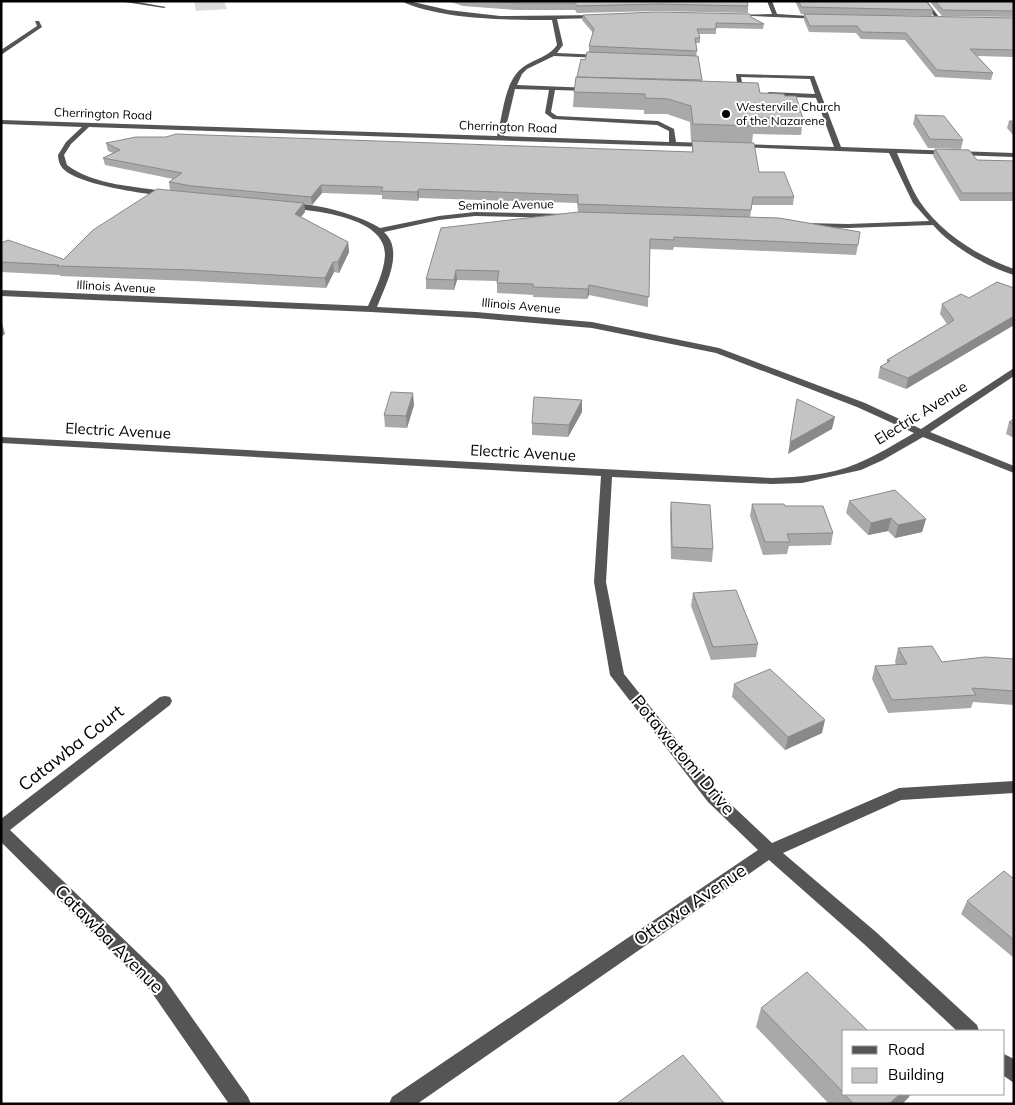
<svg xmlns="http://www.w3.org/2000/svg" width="1015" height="1105" viewBox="0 0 1015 1105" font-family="Mulish,sans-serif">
<rect width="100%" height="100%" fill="#fff"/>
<!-- green -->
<path fill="#dcdcdc" d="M194 1H224L227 9 196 11Z"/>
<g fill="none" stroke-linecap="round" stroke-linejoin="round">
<!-- minor -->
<path fill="#555" fill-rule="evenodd" d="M118 1H132L166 7 164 8Z
M401 1H409L448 10 500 16 601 15 599 18 557 19 563 45 557 53 601 55 603 58 554 56 527 69 522 74 517 85 591 88 589 91 555 90 551 112 557 116 658 121 674 129 676 142 709 143 712 145 709 147 673 146 89 127 71 144 64 155 67 165C95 186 136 186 169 192V196H166C145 194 71 184 61 166 59 163 58 158 58 155L66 142 82 127 1 124V120L497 136C503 115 504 82 522 68 533 59 548 58 557 45L552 20C508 20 441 20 401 1ZM515 89 549 90 545 113 553 119 657 125 669 131V142L504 136Z
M767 1H772L777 14 824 17 821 19 731 15 772 14Z
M922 1H927L942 21H938Z
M35 21H39L42 27 1 55V50L37 26Z
M736 74 814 76 841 147 1014 153V157L897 153C904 169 911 188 920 202 942 234 978 256 1014 269V275C987 267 951 246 933 225L848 228 802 227V223H805L848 224 929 221 913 203 889 153 737 147V145L739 144 834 147 816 98 769 96 766 94 769 92 815 94 810 79 741 77 744 93 737 95 734 93 738 91Z
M285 204C310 201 359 215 380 228L439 216 475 212 567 214 571 216 567 218 475 216 439 220 384 232C405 251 385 286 377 307L476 312 592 322 719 348 865 403 921 429 1014 368V376L930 432 1014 466V473L923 437 883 460 861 470 802 483 772 484 612 477 606 582 624 674 720 794 772 843 899 788 1014 781V793L901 800 783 853 876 932 977 1025 979 1031H957L864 944 769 860 417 1104H389L392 1097 758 850 708 802 610 675 594 582 601 476 1 443V437L772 478C799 477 830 475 856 464 876 456 895 444 914 433L857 407 716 353 592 328 476 318 371 312 1 296V290L368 306C375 290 384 273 385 255 386 217 316 211 288 208L284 206Z
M165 696 170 697 172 701 170 705 10 830 164 978 248 1097 251 1104H229L150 990 1 842V819L160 697Z
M1004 1054 1014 1059V1083L1004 1076Z"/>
</g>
<!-- wall -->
<path fill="#a9a9a9" d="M448 1H747L748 6V13L657 11 577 13 575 10H516L463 6Z
M795 1H926L933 10 932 16 801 14Z
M929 1H1014V17L942 16Z
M804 14 1014 18V57L977 56 993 73 991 80 935 77 905 40 861 39 856 33 809 32 804 20Z
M583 15 751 17 764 24 763 29 716 28V34H699L700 38V43H696L697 51 696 56H698L702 81 760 93 785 96 803 119 801 135 753 134 752 143 691 141 690 122 667 114H644V110L573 107 574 92 577 77 589 52V46L593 33 582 20Z
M915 115 963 140 961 149 928 148 913 124Z
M1009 121H1014V136L1007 128Z
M692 141 759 172 794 197 793 205H752L750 217 858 245 856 255 674 247 673 250 649 249 648 307 589 295 587 299 533 297V295L497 293V281L457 280 454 290 426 289V279L578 212 577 203 419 198 418 201 382 199V195L322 193 312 205 304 204 305 212 301 217 348 242 349 252 339 273 334 272 326 288 193 281 60 276V275L1 272V243L63 260 170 190 169 182 173 179 105 165 103 158 113 153 108 151 106 143 692 152Z
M935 149 977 160 1014 161V201H960L933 156Z
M1014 288V325L906 389 878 378 880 367 887 363V360L947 324 940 314 942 304Z
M582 400V412L568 437 532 435V423Z
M414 405 407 428 385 427 384 415Z
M1014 419V438L1006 434 1009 422Z
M849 501 926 519 922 532 895 538 888 531 868 535 846 513Z
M671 502 713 549 712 562 671 559 670 515Z
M752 504 785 506 833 533 831 545 789 546 787 554 763 555 750 516Z
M693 593 758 644 756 657 711 660 691 606Z
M898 648 942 662 1014 659V705L973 702 971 708 888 713 872 679 875 666 896 665 895 662Z
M734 684 822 733 785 750 732 697Z
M1014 879V958L961 914 967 901Z
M761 1008 909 1097 902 1104H829L756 1027Z"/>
<!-- shaded-wall -->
<path fill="#898989" d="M321 185 322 193 312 205 311 197Z
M419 189V198L418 201 417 192Z
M304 203 305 212 296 223 295 214Z
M348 242 349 252 339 273 338 262Z
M333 262 334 272 326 288 325 278Z
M456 270 457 280 454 290V280Z
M589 285V295L587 299 588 289Z
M1014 316V325L906 389 908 378Z
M2 323 5 334 1 337V324Z
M413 393 414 405 407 428 406 416Z
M582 400V412L568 437 569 425Z
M835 417 832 429 788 454 790 442Z
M891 518 888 531 868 535 871 523Z
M926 519 922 532 895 538 898 525Z
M825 720 822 733 785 750 788 737Z
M900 1094H911L909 1097 902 1104H889Z"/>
<!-- building -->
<path fill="#c4c4c4" stroke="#898989" d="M491 1H747L748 6 657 4 577 6 575 3H516Z
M799 1H926L933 10 801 7Z
M935 1H1014V11L943 10Z
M657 12 750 14 751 17 764 24 716 23V29H697L700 38H695L697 51 589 46 594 29 583 15Z
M804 14 1014 18V50L970 49 993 73 937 70 906 33 862 32 857 26H810Z
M587 52 698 56 702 80 577 77 581 59 585 60Z
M576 77 758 83 760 93 784 94 785 96H796L803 119 753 117 754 126 693 124 691 106 668 99 645 98V94L574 92Z
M915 115 944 116 963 140 930 139Z
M1009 121H1014V126Z
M176 134 693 152 692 141 754 143 759 172H784L794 197H753L751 210 578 204V195L419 189 417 192 381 191 383 187 321 185 311 197 192 186 169 182 182 173 103 158 120 150 106 143 136 137H166Z
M935 149 969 150 977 160 1014 161V193H962Z
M157 189 304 203 295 214 348 242 338 262H333L325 278 191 270 57 266 59 265 1 262V243L8 240 63 259V260L93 230Z
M578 212 779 218 860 232 858 245 674 237V240L650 239 649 297 589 285 588 289 533 287V284L497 283 499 271 456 270 454 280 426 279 441 228Z
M997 282 1014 288V316L908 378 880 367 890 361 887 360 954 320 942 304 961 294 969 298Z
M391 392 413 393 406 416 384 415Z
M534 397 582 400 569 425 532 423Z
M797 399 835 417 790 442Z
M1014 419V424L1009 422Z
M895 490 926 519 898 525 891 518 871 523 849 501Z
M671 502 710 505 713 549 672 547Z
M752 504H784L785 506H823L833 533 787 534 790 542H765Z
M736 590 758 644 713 647 693 593Z
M932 646 942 662 985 657 1014 659V691L972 688 976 695 892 700 875 666 907 664 898 648Z
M770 669 825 720 788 737 734 684Z
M1004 871 1014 879V940L967 901Z
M807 972 868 1031H844V1093L761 1008Z
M683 1055 725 1104H616Z
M844 1094H900L889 1104H854Z"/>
<!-- markers -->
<circle fill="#000" stroke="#fff" stroke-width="2" cx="726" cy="114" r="5"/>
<g text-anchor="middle" stroke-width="4" stroke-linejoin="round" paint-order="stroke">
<!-- far-poi labels -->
<g font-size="12" fill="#000" stroke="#fff" text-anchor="start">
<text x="736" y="111">Westerville Church<tspan x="736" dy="14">of the Nazarene</tspan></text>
</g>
<!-- far-street labels -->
<g font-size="12" fill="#000" stroke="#fff">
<text transform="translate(103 114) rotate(2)" y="4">Cherrington Road</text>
<text transform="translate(508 127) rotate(2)" y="4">Cherrington Road</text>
<text transform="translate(506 205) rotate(-1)" y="4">Seminole Avenue</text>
<text transform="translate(116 287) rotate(3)" y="4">Illinois Avenue</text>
<text transform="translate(521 306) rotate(5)" y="4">Illinois Avenue</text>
</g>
<!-- street labels -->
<g font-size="15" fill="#000" stroke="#fff">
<text transform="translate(921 413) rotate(-32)" y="5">Electric Avenue</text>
<text transform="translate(118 431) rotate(3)" y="5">Electric Avenue</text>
<text transform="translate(523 453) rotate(3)" y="5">Electric Avenue</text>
</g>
<!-- near-street labels -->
<g font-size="18" fill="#000" stroke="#fff">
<text transform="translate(71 748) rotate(-38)" y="6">Catawba Court</text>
<text transform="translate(683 755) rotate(50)" y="6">Potawatomi Drive</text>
<text transform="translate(690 905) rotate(-34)" y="6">Ottawa Avenue</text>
<text transform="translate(109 939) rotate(45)" y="6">Catawba Avenue</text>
</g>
</g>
<!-- border -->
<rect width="1015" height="1105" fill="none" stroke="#000000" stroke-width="5"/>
<!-- legend -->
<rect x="842" y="1030" width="162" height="65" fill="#ffffff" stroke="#999999"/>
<rect x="852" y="1046" width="25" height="8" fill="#555555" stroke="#999999"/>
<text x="888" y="1055" font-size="15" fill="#000000">Road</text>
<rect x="852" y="1068" width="25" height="15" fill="#c4c4c4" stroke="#999999"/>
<text x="888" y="1080" font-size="15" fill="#000000">Building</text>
</svg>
